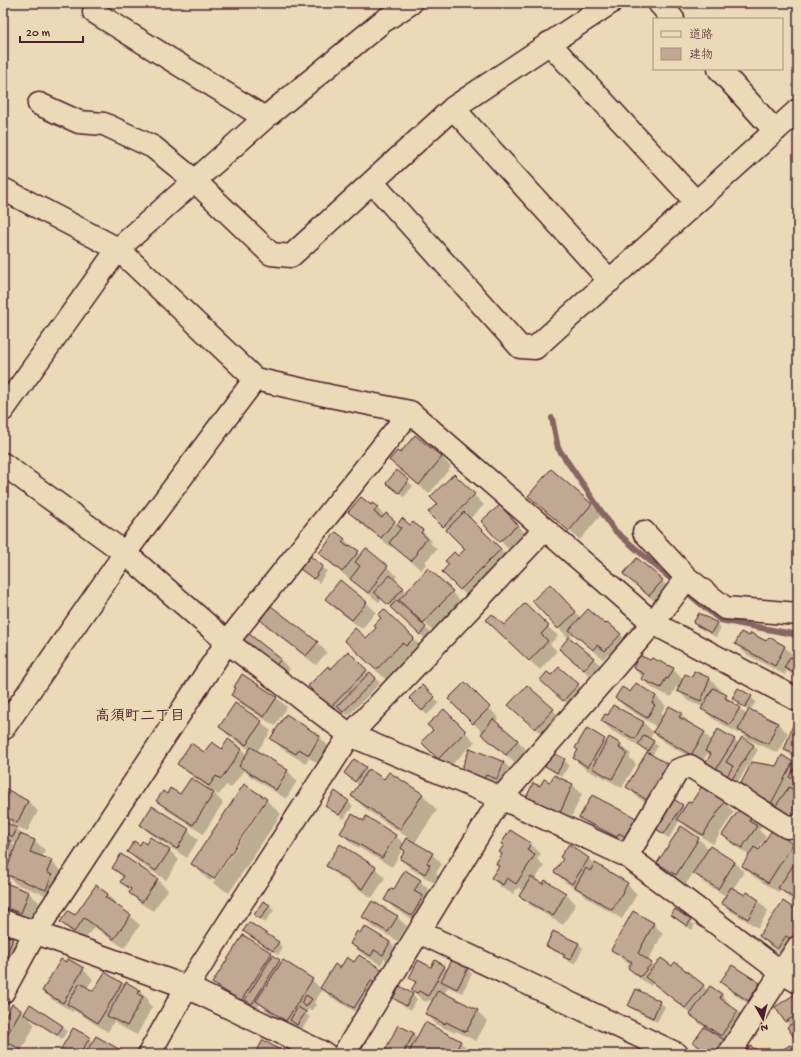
<svg xmlns="http://www.w3.org/2000/svg" width="801" height="1057" viewBox="0 0 801 1057" font-family="'Gochi Hand','Klee One',sans-serif">
<rect width="100%" height="100%" fill="#ecd9b7"/>
<filter id="ink" filterUnits="userSpaceOnUse"><feTurbulence type="fractalNoise" baseFrequency=".025" numOctaves="2"/><feDisplacementMap in="SourceGraphic" scale="8" xChannelSelector="R" yChannelSelector="G"/><feConvolveMatrix kernelMatrix="1 2 1 2 8 2 1 2 1" color-interpolation-filters="sRGB"/></filter>
<g filter="url(#ink)">
<!-- shadow -->
<path fill="#0003" fill-rule="evenodd" d="M400 454 442 457 451 467 429 494 400 470 390 460Z
M551 470 592 505 601 515 580 540 539 505Z
M397 472 413 486 404 497 388 483Z
M454 475 484 505 470 519 515 564 475 604 443 572 466 549 430 512 438 504Z
M373 504 385 516 395 522 398 525 411 526 422 531 432 541 430 543 437 549 425 562 427 563 421 570 393 546 391 547 359 522 349 512 371 506Z
M500 506 527 535 510 551 483 522Z
M344 539 361 555 387 567 397 576 394 580 407 592 428 570 462 602 434 632 401 601 399 603 430 632 425 639 382 598 379 602 361 588 353 580 352 581 330 563 320 553Z
M310 558 327 571 319 583 302 569Z
M625 574 662 581 672 590 659 605 634 584Z
M559 595 581 618 620 634 630 644 615 660 608 654 603 659 574 633 569 638 594 659 603 668 594 679 570 659 560 649 569 639 559 628Z
M326 599 366 602 376 612 362 629 336 609Z
M261 620 317 643 327 652 316 665 271 630Z
M694 623H716L721 628 716 637 699 628Z
M504 627H548L558 636 550 644 557 651 540 670 497 630Z
M769 638 785 647 795 657 798 651V679L795 678 787 670 785 675 746 654 736 644 767 642Z
M413 639 423 648 416 655 413 652 386 680 345 640Z
M242 644 280 659 290 669 283 678Z
M348 653 380 683 348 716 345 713 340 717 309 686 331 670Z
M634 668 673 669 683 680 693 679 695 673 710 679 720 689 718 692 726 696 747 715 749 711 745 708 734 698 751 697 756 702 750 710 778 724 788 733 778 753 749 740 741 732 740 734 712 718 702 708 703 707 688 701 679 691V689L676 687 671 697 652 688Z
M242 675 277 698 287 707 275 726 242 705 233 695 237 689Z
M551 677 578 685 588 695 574 710 551 689Z
M465 684 499 718 495 722 518 741 527 750 516 764 492 744 482 734 483 733 449 699Z
M422 686 439 703 427 715 410 698Z
M630 694 656 696 666 706 661 713 664 715 681 714 691 724 690 725 704 733 712 741 734 739 739 744 743 739 754 746 758 750 737 783 733 781 727 776 726 778 717 772 707 762 711 756 708 753 701 764 664 742 654 732 657 727 626 708 616 698Z
M613 707 644 723 653 732 650 740 658 746 652 756 670 767 657 809 637 797 628 787 648 753 640 746 612 731 602 721 608 716Z
M444 710 475 742 448 768 423 742 434 730Z
M553 710 563 719 546 738 519 714Z
M286 716 320 737 329 747 319 764 309 758 306 764 281 748 272 738Z
M261 722 271 731 257 752 288 771 297 781 286 799 250 776 244 770 231 788 226 785 219 795 212 791 223 803 203 834 167 810 158 801 167 795H181L206 788 207 787 188 773 178 764 204 754 222 750 242 749 247 755 250 750 230 737 220 727Z
M798 724V761L795 759 785 750Z
M587 730 604 740 607 743 610 738 621 745 631 754 629 757 636 764 622 788 603 777 599 774 598 776 584 768 574 758 579 751 576 748Z
M471 749 504 763 514 772 507 789 472 779Z
M355 760 369 771 384 780 389 773 423 795 437 810 414 844 432 854 442 864 436 873 439 876 435 883 411 869 401 859 405 851 403 849 392 867 351 843 342 833 364 822 367 818 396 836 404 844 412 843 413 841 367 810 352 796 359 785 350 777Z
M564 760 569 765 562 777 551 770 546 765Z
M793 762 797 767 798 765V784L797 783 793 791 798 794V825L770 807 787 775H785L777 767Z
M551 783 572 784 582 794 569 822 537 808 541 788Z
M244 786 266 800 281 814 229 893 213 883 266 802H264L211 881 207 879 193 864Z
M3 788 28 801 38 811 27 832 3 819Z
M348 802 353 806 344 819 331 810 327 806Z
M724 802 734 812 713 844 688 828 680 820 669 838 659 832 654 827 682 806 685 808Z
M581 817 635 819 645 829 627 847 590 827Z
M752 817 762 826 759 830 766 837 757 850 759 851 793 844 798 850V861L797 863H798V903L789 898 780 889 778 892 753 876 743 866 750 856 733 845 723 835Z
M3 822 17 829 24 836 35 841 45 850 42 858 51 861 61 871 57 881 56 899 16 884 6 874 3 872V839L8 840V839L3 836ZM9 840 17 844 16 847Z
M141 825 188 830 198 840 187 858 151 835Z
M681 828 699 839 709 849 735 862 744 872 733 889 745 897 747 894 759 901 768 911 758 928 732 912 722 903 726 896 704 883 694 872 686 884 668 873 658 863Z
M510 831 531 844 541 854 537 859 544 866 535 880 543 885 545 882 566 894 576 904 563 925 530 905 521 895 523 891 518 887 513 894 502 888 492 878 500 866 505 846 503 844Z
M146 845 169 850 179 860 166 880 138 862 128 852 140 846Z
M569 846 589 859 595 865 627 884 637 894 622 919 586 897 582 893 565 882 555 872 564 859Z
M122 856 158 880 168 890 153 911 140 903 130 893 131 891 122 882 123 878 113 868Z
M327 865 375 868 385 878 372 898 337 875Z
M420 881 430 891 425 899 432 907 422 925 395 909 385 900 394 891Z
M3 883 29 893 39 902 31 922 3 912Z
M107 894 117 904 116 906 130 916 140 925 124 948 94 927 84 941 71 932 61 922 75 917Z
M269 906 274 910 265 923 256 915Z
M798 912V946L787 958 770 946 760 936Z
M672 915 690 921 695 925 692 930 677 920Z
M363 917H397L407 926 398 941 373 927Z
M653 924 663 933 648 961 655 967H672L703 986 708 991 711 987 722 995 731 1005 730 1006 738 1012 747 1021 734 1054H707L705 1052 695 1043 705 1027 701 1025 691 1014 653 983 651 986 639 978 629 968 631 965 623 960 613 950Z
M365 928 390 942 400 952 393 964 384 959 381 965 361 953 351 944 361 934Z
M244 931 278 943 283 948 278 955 249 935Z
M3 936 12 939 22 949 3 983Z
M244 936 272 954 282 963 312 980 321 989 341 969 355 963 382 971 364 1017 331 997 323 989 314 1003 316 1005 311 1011 309 1009 306 1014 310 1017 302 1029 298 1026 296 1030 267 1011 260 1004 257 1008 254 1006 251 1010 223 992 214 983Z
M578 943 583 948 575 964 569 962 565 957 552 950 547 946Z
M66 963 83 969 93 979 87 988 93 992 122 983 125 986 139 990 149 1000 148 1003 152 1007 137 1035 118 1025 114 1021 108 1032 78 1013 74 1010 73 1012 53 1000 43 991Z
M444 966 448 970 467 969 472 974 462 993 448 987 444 994 477 1011 487 1021 476 1041 456 1031 455 1033 436 1024 427 1014 433 1002 429 1000 427 1002 422 1000 412 990 416 984 410 978 432 968Z
M722 982 759 984 769 994 758 1010 731 992Z
M636 991 660 1002 665 1007 657 1022 634 1010 629 1006Z
M798 993V1041L790 1026 786 1022Z
M413 995 417 999 411 1010 399 1003 394 998Z
M30 1006 63 1027 67 1031 62 1039 31 1019 30 1020 35 1025 21 1051 26 1054H3V1023L21 1010 25 1014Z
M413 1034 418 1038 460 1042 470 1051 468 1054H384Z
M89 1038 93 1042 123 1053 124 1054H59Z"/>
<g fill="none" stroke-linecap="round" stroke-linejoin="round">
<!-- stream -->
<path stroke="#876560" stroke-width="6" d="M552 418 558 448 614 530 671 579 720 620 798 635"/>
</g>
<!-- building -->
<path fill="#c1a892" stroke="#4a1f2b" d="M415 435 442 457 419 485 389 460 397 451 400 453Z
M551 469 592 504 569 531 528 496Z
M397 470 409 480 399 493 386 483Z
M454 474 475 494 443 527 428 512 437 504 430 497Z
M361 497 371 505 372 503 378 507 374 512 382 518 386 513 395 521 381 538 348 512Z
M500 505 518 525 499 542 481 521Z
M464 512 501 549 460 590 442 572 449 564 445 561 454 552 458 556 465 549 446 530Z
M402 518 410 525 413 522 423 530 421 533 427 538 416 552 418 553 411 561 389 543 401 528 397 525Z
M336 532 345 539 342 542 348 547 350 545 359 551 342 572 319 553Z
M366 548 388 566 376 581 377 582 368 593 350 579 360 566 355 562Z
M310 556 323 566 314 579 300 569Z
M637 558 663 580 649 596 623 574Z
M428 568 453 591 423 623 399 600Z
M390 575 404 588 388 605 374 592Z
M340 580 367 602 352 620 325 599Z
M550 584 576 612 558 629 532 601Z
M397 600 426 627 420 635 390 607Z
M525 603 549 626 541 634 548 641 529 661 486 620 492 614 504 625Z
M271 606 318 642 306 656 260 620Z
M384 609 414 638 406 646 402 643 376 670 344 640 355 628 366 638 376 628 374 625 381 618 378 615Z
M588 609 605 624 607 622 621 634 605 651 597 645 593 650 569 630Z
M699 613 717 623 711 633 693 623Z
M741 632 749 636 751 633 766 641 769 637 785 646 775 666 735 644Z
M248 633 281 659 273 669 240 644Z
M569 637 594 658 584 670 559 649Z
M798 649V675L784 668 790 657 793 658Z
M348 651 367 670 330 708 308 686 328 666 331 669Z
M639 655 650 660 652 658 674 668 668 679 666 678 661 688 641 679 644 674 633 668Z
M559 667 579 684 563 701 540 680 547 672 551 675Z
M694 671 710 678 701 701 677 691 685 674 692 677Z
M370 672 376 678 343 712 337 706Z
M242 674 277 697 264 717 231 695 236 688 234 687Z
M465 682 490 707 473 724 448 699Z
M636 683 656 696 652 703 655 705 647 718 615 698 622 687 630 692Z
M422 685 435 697 422 711 409 698Z
M527 685 554 709 535 729 508 705Z
M713 688 727 695 725 698 740 707 730 725 701 709Z
M738 688 752 696 745 707 739 704V702L732 698Z
M235 703 262 721 246 745 219 727Z
M613 705 644 722 635 739 601 721 605 714 608 715Z
M669 706 682 713 679 717 705 732 691 755 653 732Z
M444 709 466 731 438 759 421 742 433 730 427 725Z
M749 709 778 723 768 744 738 730Z
M286 714 320 736 309 755 299 749 296 754 270 739Z
M493 719 518 740 506 755 481 734Z
M794 722 798 723V755L784 750Z
M587 728 605 739 588 767 573 758 578 750 575 748Z
M718 729 735 739 716 769 706 762 711 754 705 751Z
M644 735 654 741 648 751 638 745Z
M609 737 621 744 619 748 627 753 612 779 592 768Z
M742 737 754 745 732 779 727 776 733 766 726 762Z
M228 739 242 749 221 779 216 776 209 786 177 764 191 743 204 752 212 742 222 749Z
M251 747 288 770 276 790 239 766Z
M470 748 504 762 497 779 486 775 484 779 461 770Z
M552 752 565 759 557 773 545 766Z
M647 752 671 766 660 784 658 782 647 800 626 787Z
M782 755 793 762 771 804 739 787 752 762 776 766Z
M354 759 366 767 355 782 344 773Z
M798 763V783L789 777Z
M369 769 384 779 389 772 423 794 400 829 351 796Z
M554 775 573 784 560 813 526 798 533 783 540 786 544 779 550 782Z
M191 778 214 793 193 825 156 801 163 791 167 794 170 788 180 794Z
M244 784 267 799 214 879 191 864Z
M702 786 725 801 703 835 677 819 688 802 691 803Z
M3 787 28 801 17 823 3 815Z
M789 787 798 793V813L795 812 791 818 775 807Z
M335 791 349 801 339 815 325 806Z
M592 795 636 818 626 837 619 833 617 837 579 818Z
M672 798 683 805 664 834 653 827Z
M152 806 189 829 177 849 140 825Z
M740 808 752 816 749 821 757 826 742 848 722 835Z
M352 814 364 821 366 816 396 835 382 858 340 833Z
M3 821 17 828 13 837 3 832Z
M681 826 699 838 676 875 657 863Z
M510 830 531 843 527 850 535 855 516 884 507 878 503 885 491 878 499 866 496 864 502 854 499 852 504 845 501 844Z
M772 830 793 844 768 883 742 866 754 847 759 850Z
M20 834 35 840 30 852 52 860 47 872 52 875 46 890 5 874Z
M150 837 170 850 156 871 127 852 134 841 140 845 142 841 146 844Z
M3 838 11 841 3 863Z
M407 838 433 853 427 863 430 865 425 874 400 859 405 851 401 848Z
M340 844 376 867 362 889 326 866Z
M569 844 589 858 572 884 554 872 563 859 560 857Z
M710 846 735 862 718 889 693 873Z
M121 854 158 879 142 902 129 893 131 889 120 882 124 876 112 868Z
M796 861 798 862V901L778 888Z
M595 863 628 883 612 910 575 887 586 868 590 871Z
M405 870 421 880 414 891 423 896 412 916 384 900 391 888 394 889Z
M531 877 543 884 545 880 566 893 553 916 519 896Z
M3 882 29 892 21 913 3 907Z
M96 885 108 894 105 897 131 915 114 939 84 918 74 932 60 922 68 911 75 915Z
M731 887 745 895 747 892 759 900 748 919 721 903Z
M263 901 270 905 260 919 254 915Z
M372 901 398 916 388 932 362 917Z
M783 901 798 911V929L791 939 786 936 777 949 759 936Z
M675 909 691 920 687 926 671 915Z
M633 911 654 923 638 953 652 963 640 977 628 968 632 962 611 950Z
M249 922 279 942 273 951 243 931Z
M364 926 390 942 383 955 374 950 371 956 350 944 357 931 360 933Z
M553 931 579 943 570 960 563 957 565 955 546 946Z
M3 935 13 938 7 954H5L3 959Z
M243 935 272 953 241 1001 212 983Z
M273 955 280 960 252 1004 245 1000Z
M359 955 383 970 374 983 371 981 354 1008 320 988 335 964 340 968 347 957 354 962Z
M661 958 672 966 675 962 704 985 685 1008 645 977Z
M61 959 66 962 68 959 84 968 63 1003 42 991Z
M283 960 313 979 286 1021 256 1001Z
M418 960 431 967 435 960 445 966 428 996 419 991 417 993 411 990 416 982 409 978Z
M452 960 468 968 457 989 441 981Z
M732 965 760 983 748 1001 720 982Z
M105 972 122 983 98 1023 67 1004 80 983 93 991Z
M126 982 140 990 138 994 143 997 127 1026 107 1016Z
M400 986 413 994 406 1006 393 998Z
M710 986 722 994 720 998 738 1011 721 1036 690 1015Z
M636 989 660 1001 653 1018 628 1006Z
M438 990 478 1010 466 1032 446 1022 445 1024 425 1014Z
M798 992V1014L785 1022 775 1007Z
M306 995 312 999 306 1007 301 1003Z
M12 1004 21 1010 4 1040 28 1054H3V1021Z
M30 1004 63 1026 57 1035 24 1014Z
M298 1007 306 1012 297 1025 290 1020Z
M796 1021 798 1024V1043L787 1027Z
M425 1022 461 1041 454 1054H408Z
M398 1025 414 1033 403 1054H383Z
M704 1027 726 1041 718 1054H711L693 1043Z
M73 1028 90 1037 80 1054H58Z
M96 1036 124 1052 122 1054H85Z
M263 1040 287 1054H255Z
M790 1045 793 1049 798 1046V1054H775Z
M750 1046 763 1053 762 1054H744Z"/>
<g fill="none" stroke-linecap="round" stroke-linejoin="round">
<!-- minor casing -->
<g stroke="#4a1f2b" stroke-width="25">
<path id="minor" d="M659 3 673 19
M94 12 265 118
M549 43 696 202
M719 69 775 131
M39 104 79 122 104 124 153 147 194 180 271 254 291 256 453 108 610 3
M453 108 610 281
M372 182 520 347 535 348 798 110
M3 189 118 249 265 118 382 22 411 3
M3 410 118 249 255 379 330 396 410 412 653 623 798 700
M3 464 125 553 227 642 350 735 501 798 627 856 781 972 798 982
M644 532 687 578 725 608 798 614
M3 729 125 553 255 379
M627 856 678 770 690 766 787 827 798 826
M3 921 187 987 325 1054
M419 932 677 1054
M3 992 35 933 227 642 410 412
M149 1054 187 987 350 735 545 529
M344 1054 501 798 653 623 687 578
M729 1054 798 947"/>
</g>
<!-- minor -->
<use href="#minor" stroke="#ecd9b7" stroke-width="22"/>
</g>
</g>
<g text-anchor="middle" stroke-width="3" stroke-linejoin="round" paint-order="stroke">
<!-- neighbourhood labels -->
<g font-size="15" font-weight="bold" fill="#4a1f2b" stroke="#ecd9b7">
<text x="140" y="720">高須町二丁目</text>
</g>
</g>
<!-- margin -->
<rect width="801" height="1057" fill="none" stroke="#ecd9b7" stroke-width="16"/>
<rect x="8" y="8" width="785" height="1041" fill="none" stroke="#4a1f2b" stroke-width="1.5" filter="url(#ink)"/>
<!-- legend -->
<rect x="653" y="18" width="130" height="52" fill="#ecd9b7" stroke="#ab8f7f"/>
<rect x="661" y="31" width="20" height="6" fill="#ecd9b7" stroke="#ab8f7f"/>
<text x="689" y="38" font-size="12" fill="#4a1f2b">道路</text>
<rect x="661" y="48" width="20" height="12" fill="#c1a892" stroke="#ab8f7f"/>
<text x="689" y="58" font-size="12" fill="#4a1f2b">建物</text>
<!-- north arrow -->
<g transform="translate(763 1019) rotate(172)" stroke="#ecd9b7" stroke-width="3" paint-order="stroke">
<path d="M0-3L7 15L0 10L-7 15Z" fill="#4a1f2b"/>
<text y="-6" font-size="11" font-weight="bold" text-anchor="middle" fill="#4a1f2b">N</text>
</g>
<!-- scale -->
<path d="M20 36v6h63v-6" fill="none" stroke="#4a1f2b" stroke-width="2"/>
<text x="26" y="36" font-size="12" fill="#4a1f2b" stroke="#ecd9b7" stroke-width="3" paint-order="stroke">20 m</text>
</svg>
